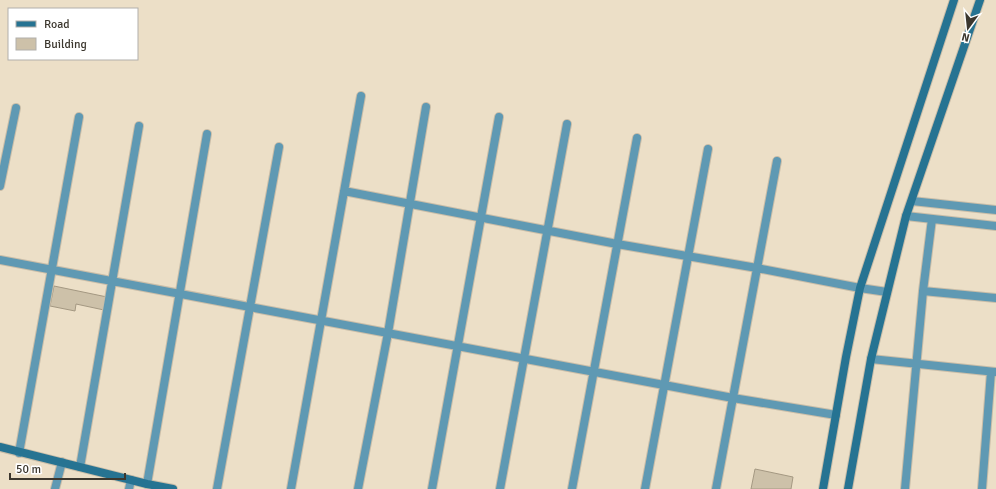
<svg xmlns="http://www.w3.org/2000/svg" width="996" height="489" viewBox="0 0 996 489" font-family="Signika,sans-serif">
<rect width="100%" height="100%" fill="#ecdfc7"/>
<!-- building -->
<path fill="#cdc1a9" stroke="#a49882" d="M54 286 107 297 104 310 76 304 75 311 50 306Z
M755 469 793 477 791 489H751Z"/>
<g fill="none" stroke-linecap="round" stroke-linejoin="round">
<!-- street casing -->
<g stroke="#c9bda8" stroke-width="10">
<path id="street" d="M0 186 16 108
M344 191 617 244 757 268 860 288 887 292
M912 201 996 210
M906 216 996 226
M0 260 733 398 836 415
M923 291 996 298
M871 359 996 372
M19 453 79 117
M80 467 139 126
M147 484 207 134
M55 489 62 462
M129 489 131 480
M217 489 279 147
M291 489 361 96
M358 489 388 333 426 107
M432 489 499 117
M500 489 567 124
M572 489 637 138
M645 489 708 149
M716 489 777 161
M905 489 923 291 932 219
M982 489 991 372"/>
</g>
<!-- secondary casing -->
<g stroke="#c9bda8" stroke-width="10">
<path id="secondary" d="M0 447 147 484 173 489
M823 489 846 357 860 288 954 0
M848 489 871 359 906 216 980 0"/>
</g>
<!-- street -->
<use href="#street" stroke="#5f99b3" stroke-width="8"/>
<!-- secondary -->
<use href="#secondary" stroke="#267392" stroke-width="8"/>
</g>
<!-- legend -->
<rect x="8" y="8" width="130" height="52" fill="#ffffff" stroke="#b1afab"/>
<rect x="16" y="21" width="20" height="6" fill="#267392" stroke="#b1afab"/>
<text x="44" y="28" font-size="12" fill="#3c372e">Road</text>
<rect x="16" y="38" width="20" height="12" fill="#cdc1a9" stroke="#b1afab"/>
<text x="44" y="48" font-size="12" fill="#3c372e">Building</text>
<!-- north arrow -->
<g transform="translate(968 28) rotate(195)" stroke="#ffffff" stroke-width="3" paint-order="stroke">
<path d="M0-3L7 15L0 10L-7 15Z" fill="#3c372e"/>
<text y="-6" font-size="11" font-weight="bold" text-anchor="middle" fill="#3c372e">N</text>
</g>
<!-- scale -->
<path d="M10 473v6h115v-6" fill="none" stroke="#3c372e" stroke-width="2"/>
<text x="16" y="473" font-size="12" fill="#3c372e" stroke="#ffffff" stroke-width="3" paint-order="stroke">50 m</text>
</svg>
